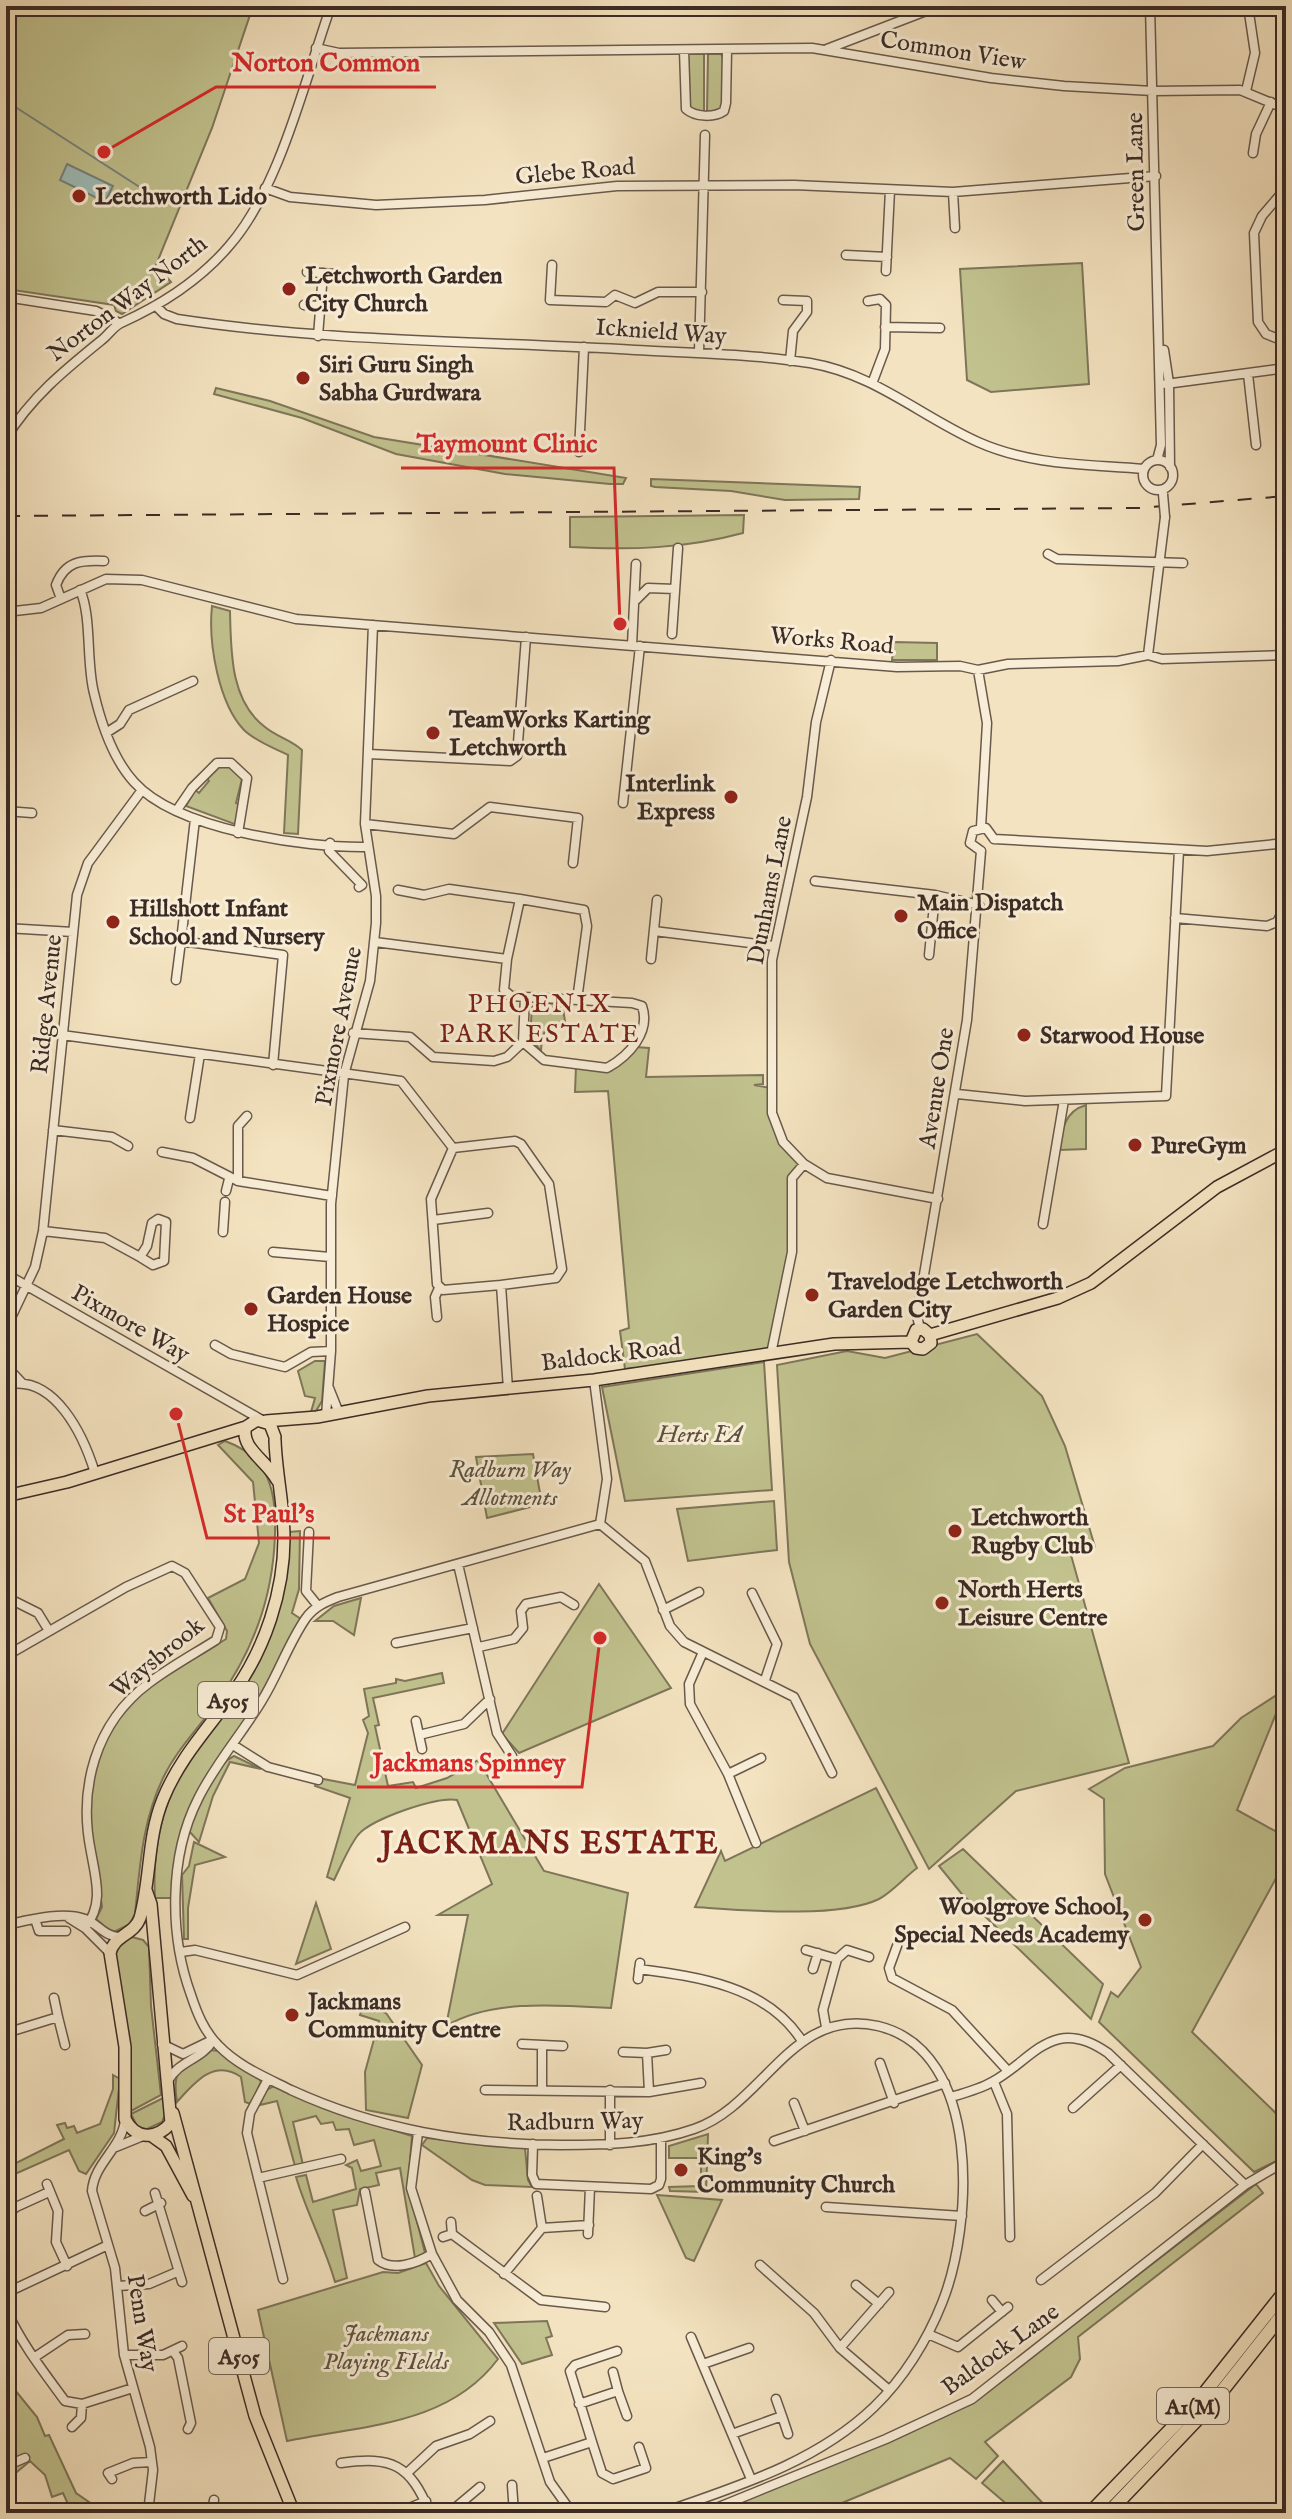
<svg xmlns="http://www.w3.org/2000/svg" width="1292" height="2519" viewBox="0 0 1292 2519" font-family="'IM FELL English',serif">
<rect width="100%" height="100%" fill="#f4e3c0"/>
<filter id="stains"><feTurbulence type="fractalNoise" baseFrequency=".0025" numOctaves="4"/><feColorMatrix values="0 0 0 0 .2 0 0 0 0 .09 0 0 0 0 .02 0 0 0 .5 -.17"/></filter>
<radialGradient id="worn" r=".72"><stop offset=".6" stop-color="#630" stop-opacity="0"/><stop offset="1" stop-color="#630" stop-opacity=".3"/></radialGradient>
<!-- green -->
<path fill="#c1c28e" stroke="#7e765a" stroke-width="2" d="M6 6H253L212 128 156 265 171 282 122 314 116 311 114 305 6 289Z
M688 54H704V112L690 108Z
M708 54H721L724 59 723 105 719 111 707 112Z
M1082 263 1089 384 991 392 967 380 960 269Z
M216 388 270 401 374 437 626 478 623 484H610L505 474 396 454 302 418 214 394Z
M651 479 860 487 859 499 785 500 731 491 655 487 651 486Z
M744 515 743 533C684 549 630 550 570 547V517Z
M212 606 230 611C231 651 230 701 265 727 277 737 291 740 302 750L298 834 284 833 288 755C274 748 255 741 244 730 219 704 208 644 212 606Z
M894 642 937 643V660H892Z
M220 765H229L243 775 236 803 240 805 237 825 186 806 195 790 199 793 209 781 206 777Z
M537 1004 562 1003 565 1021 548 1026 542 1037 541 1051 530 1038 532 1007Z
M635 1047 649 1048 646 1077 763 1075V1084L754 1085 771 1088C773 1121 782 1140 804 1164L792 1178V1252L772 1349 633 1375V1368L625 1369 620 1331 629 1328 608 1091 575 1092 576 1066 611 1071Z
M1086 1105V1149L1060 1150C1061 1130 1065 1111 1086 1105Z
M977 1334 1042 1396 1065 1446 1095 1547 1071 1555 1129 1763 1016 1791 929 1869 810 1644 789 1562 777 1365 847 1351 885 1358Z
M315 1361H325L322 1401 316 1411 311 1412 315 1398 305 1396 298 1371Z
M764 1362 772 1490 625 1501 602 1387Z
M225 1441C261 1454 273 1478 275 1515 277 1586 257 1646 216 1703 198 1729 177 1749 163 1778 142 1822 140 1866 135 1914L130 1924 112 1933 96 1919 102 1907 88 1804 100 1751 116 1722 144 1690 226 1639 227 1631 208 1598 245 1579 259 1543 253 1482 218 1445Z
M533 1454 542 1504 487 1518 476 1457Z
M774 1501 777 1550 688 1561 677 1509Z
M300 1531 299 1589 292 1613 301 1619C287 1646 274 1674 258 1700 214 1775 174 1804 172 1898H155C152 1847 162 1801 190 1758 209 1726 236 1701 254 1668 274 1632 286 1574 289 1532Z
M599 1584 671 1688 519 1753 502 1734Z
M361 1598 354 1635 333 1621H315L334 1606Z
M442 1673 444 1683 373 1698 379 1725 375 1726 388 1786 413 1782 416 1788 447 1778 478 1760 544 1871 628 1893 611 2008C559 2005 491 1999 446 2026L468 1915H438L492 1884 457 1800C437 1796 371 1819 358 1835 348 1848 341 1866 334 1880L327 1877 350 1798 315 1786 318 1778 355 1785 368 1733 363 1720 369 1716 364 1689 396 1683V1679L405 1681Z
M1286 1689 1237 1810 1286 1837V1860L1192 2032 1286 2123V2156L1254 2172 1099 2022 1111 1992 1118 1997 1141 1967 1105 1874 1104 1799 1089 1789 1125 1768 1213 1746 1241 1718Z
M234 1756 261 1769 230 1762 213 1796 199 1842 188 1830C198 1808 211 1767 234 1756Z
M876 1788 917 1868C905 1877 892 1892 879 1899 838 1919 741 1910 695 1907L721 1851 725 1861Z
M194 1842 225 1857 195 1865 188 1908V1939H184L182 1875 189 1866Z
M963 1849 1103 1984 1091 2019 961 1893 939 1866Z
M316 1903 331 1949 296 1964Z
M128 1936 143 1940 149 1947 151 2006 161 2095 131 2111 130 2054 114 1948Z
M363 2004 386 2013 422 2065 408 2118 366 2110 365 2072 379 2021 360 2015Z
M210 2050 219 2051 259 2078 261 2082 251 2104 245 2102 241 2077C214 2058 194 2083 177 2102 171 2067 182 2068 210 2050Z
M113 2075 120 2079 114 2133 86 2174 79 2171 69 2150 6 2178V2168L64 2139 57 2125 65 2123 67 2128 74 2126 77 2133 100 2124 113 2089Z
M274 2086 335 2112 412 2136 408 2186 425 2253 415 2258 400 2168 376 2173 379 2185 360 2189 357 2205 333 2210 347 2278 335 2282C325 2246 307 2214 296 2177L306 2175 313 2202 356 2189 352 2168 346 2165 357 2160 361 2171 381 2166 374 2140 354 2145 349 2129 336 2130 333 2122 321 2124 316 2116 293 2122 303 2165 295 2166 277 2101 260 2105 265 2091Z
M163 2098 166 2112 162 2122 145 2130 137 2126 131 2114Z
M708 2134 706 2192 670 2191 669 2187 701 2186V2158H669V2146Z
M427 2138 525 2148 528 2180 532 2187 485 2185 472 2180 422 2145Z
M1256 2184 1263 2193 1078 2337 1080 2359 1071 2377 985 2442 998 2456 976 2479 950 2458 818 2513H711L969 2405Z
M657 2195 722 2200 694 2261 686 2258Z
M426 2263 439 2286 498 2359C448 2426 362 2425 287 2441L258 2310 383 2272 398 2273Z
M547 2321 552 2336 546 2338 552 2355 522 2364 494 2323Z
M6 2379 37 2417 45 2436 49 2435 76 2493 105 2513H72L63 2493 52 2497 45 2475 30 2461 6 2481Z
M1003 2461 1052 2513H1017L982 2483Z"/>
<!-- water -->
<path fill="#9ebdba" stroke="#76837e" stroke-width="2" d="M67 164 113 186 105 202 60 180Z"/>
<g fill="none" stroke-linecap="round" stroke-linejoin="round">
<!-- stream -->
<path stroke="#76837e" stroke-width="2" d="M6 101 152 195"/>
<!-- minor casing -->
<g stroke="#69594c" stroke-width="11">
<path id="minor" d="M1150 6 1161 445 1157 460
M316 48 339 53 812 48 991 78 1064 86 1153 91 1240 90 1286 109
M827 49 939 6
M684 50 686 109C695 117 714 118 724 111L726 103 727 50
M1246 91 1255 53 1248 6
M1253 153 1256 134 1271 102
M265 188 290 197 376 205 485 200 617 186 794 185 953 192 1156 176
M1286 188 1262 216 1254 233 1258 322 1266 334 1286 342
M953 192 955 228
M846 255 887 257
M552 265 550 300 606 302 615 295 635 303 658 292H702
M886 271 890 190
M307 272 335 274
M6 297 96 311 119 323
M783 300 807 301V312L793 331 790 361
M868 301 880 299 886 305 885 349 873 381
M304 305 334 307
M157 307 164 314 177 319C329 342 482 341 635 350 693 353 753 354 810 363 875 374 920 416 978 442 1032 466 1087 464 1144 469
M885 327 940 328
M318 336 323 273
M1164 350 1169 383 1170 467
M699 353 705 135
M1248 374 1256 445
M1166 384 1286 368
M6 438C32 396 66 369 103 339 109 334 114 326 121 323 161 305 200 280 229 246 280 188 305 79 331 6
M579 452 584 347
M1143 475a15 15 0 1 1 30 0a15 15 0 1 1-30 0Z
M1048 554 1057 559 1183 563
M80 590C92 616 86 663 94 693 101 723 113 759 134 782 177 830 305 848 367 847
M61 599 56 585C65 561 81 560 104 561
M636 600 648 588 675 589
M6 612 41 608 106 579 142 580 296 619 897 667 960 666 978 670 1008 664 1118 661 1148 655 1162 659 1286 655
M672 634 678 548
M632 645 636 564
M1148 655 1165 517
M831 660 816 722 807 797 772 960V1113L783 1142 804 1164 827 1178 938 1199
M978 670 987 723 981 827
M106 733 120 724 129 710 193 681
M369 754 510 761 517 756 526 637
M623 803 640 646
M177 810 192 788 217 763H231L247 778 238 833
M6 811 32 813
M195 819 181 941 283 955 273 1065
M365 824 454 834 490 807 578 818 573 863
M994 839 1207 851 1286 843
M330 843 329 851 362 885 359 887
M981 851 970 843 973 831 986 828 994 839
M815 881 935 895 979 905
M398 890 424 895 449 889 520 899 507 959
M520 899 584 910 587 926 577 1000
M1175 918 1267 926 1277 922 1285 907 1282 852
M6 928 73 932
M654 931 774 946
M929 955 935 895
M651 959 657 900
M176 980 181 941
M353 1033 410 1037 433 1057 494 1061 507 1057 523 1042 525 997 511 996 504 990 507 959 375 942
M62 1035 401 1081 453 1148 515 1141 521 1144 549 1184 562 1269 556 1278 501 1285 508 1389
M523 1042 544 1060 607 1068C629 1056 651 1032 642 1006L632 1003 525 997
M957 1094 1025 1101 1166 1096 1179 850
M190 1118 200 1054
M53 1130 112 1137 128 1146
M453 1148 431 1199 437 1284 443 1290 501 1285
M162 1152 193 1158 238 1181 332 1196
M238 1181V1126L247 1116
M226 1191 229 1179
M433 1220 488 1213
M1043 1224 1064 1100
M43 1231 105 1238 140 1257 147 1246 152 1223 158 1219 166 1222 164 1261 153 1265 140 1257
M223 1232 225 1202
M273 1252 330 1257
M6 1274 262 1420
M437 1317 435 1297 439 1288
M920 1329 917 1316 967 1020 981 851
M6 1340 9 1322 35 1267 43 1231 77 895 88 863 142 790
M215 1345 231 1354 285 1367 311 1352 331 1351
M771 1354 792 1252V1178L804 1164
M6 1366 22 1383
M594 1380 607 1479 600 1524 338 1597C325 1602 314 1607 306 1618 288 1644 278 1675 261 1702 241 1735 215 1764 198 1799 169 1856 169 1935 191 1995 197 2013 204 2031 218 2045 238 2066 265 2077 291 2090 378 2130 466 2144 561 2145 606 2145 651 2144 694 2129 764 2105 792 2006 878 2026 983 2051 973 2226 942 2303 927 2341 903 2379 874 2407 816 2463 735 2487 661 2513
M6 1385C55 1373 84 1437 95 1473
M329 1388 339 1413
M326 1415 331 1351V1204L344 1075 370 981 376 923V896L365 824 373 625
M600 1524 645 1561 670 1626 684 1642 794 1697 832 1773
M309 1532 306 1591 318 1606
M458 1564 497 1733 512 1756
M752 1593 777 1644 765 1680
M6 1597 38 1613 49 1631
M663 1610 699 1592
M396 1643 473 1628
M479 1647 514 1639 523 1628 521 1611 526 1604 561 1597 574 1605
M703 1652 689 1684 690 1704 728 1774 756 1843
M6 1656 126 1587 172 1566 185 1573 220 1627 216 1640C194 1654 170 1667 149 1683 95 1723 78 1789 91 1852 96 1880 104 1904 85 1928
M416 1721 422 1749
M419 1735 464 1724 490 1699
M233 1745 268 1767 318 1780
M728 1774 761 1758
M69 1918 85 1928 110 1953
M35 1919 39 1931H66
M6 1925C29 1920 62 1911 85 1919 98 1924 104 1936 119 1937
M897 1946 889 1968 892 1978 952 2010 1008 2071
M806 1950 837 1959 823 2010 826 2027
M181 1952 195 1950 297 1975 405 1927
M837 1959 847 1950 869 1957
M639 1969C699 1977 767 1986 802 2041
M813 1969 818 1953
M638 1979 640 1963
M58 2017 65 2045
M6 2033 58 2017 54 1998
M162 2044 183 2054 212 2040
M522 2044 563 2046
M542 2045V2089
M623 2052 647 2053 649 2092
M647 2053 666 2050
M880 2063 894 2103
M268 2079 250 2113 247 2133 283 2279
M168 2081C179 2060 202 2060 213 2040
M994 2082 1007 2114 1010 2237
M485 2090 649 2092 701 2083
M951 2097C965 2093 980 2089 992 2082 1033 2060 1053 2014 1108 2053L1245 2185
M794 2103 805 2131
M1073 2108 1121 2065
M125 2120C122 2148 94 2163 92 2191L115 2268 124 2355 150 2447 153 2470 148 2513
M418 2133 411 2188 432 2254 457 2300 489 2332 511 2365 550 2482 570 2510
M774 2141 945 2083
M533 2144 532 2175 536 2184 651 2189 659 2185 661 2179V2138
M610 2145V2090
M116 2147 143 2136
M258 2178 341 2159
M47 2184 58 2211 56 2242 67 2266
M365 2192 378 2260C393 2272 417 2263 432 2254
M155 2193 182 2282
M537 2196 542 2228
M826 2207 962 2216
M145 2211 161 2203
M6 2216 16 2207 49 2192
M452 2234 541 2300 605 2307
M588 2234 590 2187
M443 2237 452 2234 451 2222
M760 2265 814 2313 840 2348 889 2390
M504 2274 542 2228 589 2225
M1041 2280 1155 2193 1203 2144
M856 2285 879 2304
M118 2286 149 2284 177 2272
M6 2293 108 2245
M992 2300 1002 2312
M6 2309C21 2343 43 2371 65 2401L82 2404 133 2388
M928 2334 958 2347 1008 2307
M691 2337 751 2479
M840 2348 889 2292
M173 2351 178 2358 191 2423 188 2429
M124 2355H163L182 2346
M35 2357 68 2335 85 2334
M703 2364 749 2348
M613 2372 618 2391
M579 2404 618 2391 627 2416
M782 2416 788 2434
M72 2427 81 2418 82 2404
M732 2434 782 2416 776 2399
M592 2442 602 2473 613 2479 646 2468 639 2447
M543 2458 592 2442 570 2371 575 2365 617 2351
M341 2463C392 2456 410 2464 430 2513
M6 2466 25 2458
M407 2473 436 2446 470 2434 490 2421
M112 2479 108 2473 133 2463 152 2462
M512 2485 514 2513
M212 2513 214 2500
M397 2513 426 2501
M449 2513 480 2487
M567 2513 577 2508 586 2513
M704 2513 886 2439 972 2399 1245 2185 1286 2161"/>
</g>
<!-- major casing -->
<g stroke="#3b2b25" stroke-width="14">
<path id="major" d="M930 1335 1058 1298 1091 1283 1217 1187 1286 1150
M911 1342 916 1348 923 1349 931 1343 930 1335
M911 1342 916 1330 923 1329 930 1335
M266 1421 317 1417 428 1396 594 1380 834 1344 911 1342
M275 1437 270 1424 257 1420 246 1427C239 1447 268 1462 277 1480
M6 1496 67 1482 246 1427
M146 1890 151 1904 171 2123C156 2140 136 2140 125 2119V2047L110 1953C114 1935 134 1935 140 1918 151 1878 147 1838 163 1799 180 1757 209 1728 234 1692 265 1648 284 1592 284 1538 284 1505 276 1473 275 1440
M173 2113 255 2416 294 2513
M152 2136 166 2146 193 2196"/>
</g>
<!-- highway casing -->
<g stroke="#3b2b25" stroke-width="15">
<path id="highway" d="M1090 2513 1199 2400 1286 2290
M1108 2513 1211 2405 1286 2310"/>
</g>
<!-- minor -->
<use href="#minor" stroke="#f8edd6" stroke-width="8"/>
<!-- major -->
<use href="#major" stroke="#f4e3c0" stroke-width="11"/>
<!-- highway -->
<use href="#highway" stroke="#f4e3c0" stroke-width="12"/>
<!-- rail -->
<path stroke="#3b2b25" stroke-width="2" stroke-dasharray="14 14" stroke-linecap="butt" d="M6 516 1140 508 1286 496"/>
<!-- minor-bridge casing -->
<g stroke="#69594c" stroke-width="11" stroke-linecap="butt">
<path id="minor-bridge" d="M1163 494 1165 517"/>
</g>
<!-- minor-bridge -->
<use href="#minor-bridge" stroke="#f8edd6" stroke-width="8"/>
</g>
<!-- markers -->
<g fill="#8f2418" stroke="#f8edd6" stroke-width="3">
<circle cx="79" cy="196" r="8"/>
<circle cx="289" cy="289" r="8"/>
<circle cx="303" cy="378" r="8"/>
<circle cx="433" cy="733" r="8"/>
<circle cx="731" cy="797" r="8"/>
<circle cx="901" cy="916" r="8"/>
<circle cx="113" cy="922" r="8"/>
<circle cx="1024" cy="1035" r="8"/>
<circle cx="1135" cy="1145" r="8"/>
<circle cx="812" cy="1295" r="8"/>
<circle cx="251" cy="1309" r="8"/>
<circle cx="955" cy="1531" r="8"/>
<circle cx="942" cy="1603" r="8"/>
<circle cx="1145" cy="1920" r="8"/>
<circle cx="292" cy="2015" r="8"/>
<circle cx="681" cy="2170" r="8"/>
</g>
<g text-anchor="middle" stroke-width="6" stroke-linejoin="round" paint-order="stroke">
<!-- shield labels -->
<g fill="#f8edd6" stroke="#74655a" stroke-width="2">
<rect x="198" y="1682" width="60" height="36" rx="6"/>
<rect x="209" y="2338" width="60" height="36" rx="6"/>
<rect x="1157" y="2388" width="72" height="36" rx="6"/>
</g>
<g font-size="22" font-weight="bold" fill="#3b2b25">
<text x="228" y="1708">A505</text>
<text x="239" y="2364">A505</text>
<text x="1193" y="2414">A1(M)</text>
</g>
<!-- street labels -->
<g font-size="24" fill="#3b2b25" stroke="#f8edd6">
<text transform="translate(953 50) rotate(9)" y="8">Common View</text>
<text transform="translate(575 171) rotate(-5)" y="8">Glebe Road</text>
<text transform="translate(1135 172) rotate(-91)" y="8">Green Lane</text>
<text transform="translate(127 298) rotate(-37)" y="8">Norton Way North</text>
<text transform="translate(661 331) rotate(4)" y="8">Icknield Way</text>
<text transform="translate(832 640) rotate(5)" y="8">Works Road</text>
<text transform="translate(769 890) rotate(-79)" y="8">Dunhams Lane</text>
<text transform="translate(46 1004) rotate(-84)" y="8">Ridge Avenue</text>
<text transform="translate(338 1026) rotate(-79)" y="8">Pixmore Avenue</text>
<text transform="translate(936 1088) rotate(-81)" y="8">Avenue One</text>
<text transform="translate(131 1323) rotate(30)" y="8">Pixmore Way</text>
<text transform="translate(611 1354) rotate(-7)" y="8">Baldock Road</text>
<text transform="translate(157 1657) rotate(-39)" y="8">Waysbrook</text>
<text transform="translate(575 2121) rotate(-1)" y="8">Radburn Way</text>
<text transform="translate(143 2323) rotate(81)" y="8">Penn Way</text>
<text transform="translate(1000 2349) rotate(-36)" y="8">Baldock Lane</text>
</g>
<!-- poi labels -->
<g font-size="24" font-weight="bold" fill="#3b2b25" stroke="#f8edd6" text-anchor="start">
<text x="95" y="204">Letchworth Lido</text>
<text x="305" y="283">Letchworth Garden<tspan x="305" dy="28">City Church</tspan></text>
<text x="319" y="372">Siri Guru Singh<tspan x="319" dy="28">Sabha Gurdwara</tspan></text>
<text x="449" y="727">TeamWorks Karting<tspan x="449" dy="28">Letchworth</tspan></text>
<text x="715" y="791" text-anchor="end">Interlink<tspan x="715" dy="28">Express</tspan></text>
<text x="917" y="910">Main Dispatch<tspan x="917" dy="28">Office</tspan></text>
<text x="129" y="916">Hillshott Infant<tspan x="129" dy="28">School and Nursery</tspan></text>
<text x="1040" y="1043">Starwood House</text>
<text x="1151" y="1153">PureGym</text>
<text x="828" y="1289">Travelodge Letchworth<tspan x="828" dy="28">Garden City</tspan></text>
<text x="267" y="1303">Garden House<tspan x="267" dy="28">Hospice</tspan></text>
<text x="971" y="1525">Letchworth<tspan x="971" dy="28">Rugby Club</tspan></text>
<text x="958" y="1597">North Herts<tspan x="958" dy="28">Leisure Centre</tspan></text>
<text x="1129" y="1914" text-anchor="end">Woolgrove School,<tspan x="1129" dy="28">Special Needs Academy</tspan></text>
<text x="308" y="2009">Jackmans<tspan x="308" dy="28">Community Centre</tspan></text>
<text x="697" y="2164">King's<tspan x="697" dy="28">Community Church</tspan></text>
</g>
<!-- park labels -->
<g font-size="24" font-style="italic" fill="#5c513f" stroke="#f8edd6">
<text x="700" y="1442">Herts FA</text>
<text x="510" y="1477">Radburn Way<tspan x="510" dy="28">Allotments</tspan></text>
<text x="386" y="2341">Jackmans<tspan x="386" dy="28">Playing FIelds</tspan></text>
</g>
<!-- neighbourhood labels -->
<g font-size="26" letter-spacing="2" fill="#7a1f14" stroke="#f8edd6">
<text x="540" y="1012">PHOENIX<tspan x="540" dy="30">PARK ESTATE</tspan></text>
</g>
<!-- district labels -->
<g font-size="32" font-weight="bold" letter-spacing="2" fill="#7a1f14" stroke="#f8edd6">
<text x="550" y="1853">JACKMANS ESTATE</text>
</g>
</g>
<!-- callouts -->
<path fill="none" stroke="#d62828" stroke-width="3" d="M104 152L216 87H436M620 624L614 468H401M176 1414L207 1538H330M600 1638L582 1787H357"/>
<g fill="#d62828" stroke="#f8edd6" stroke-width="3">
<circle cx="104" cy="152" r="8"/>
<circle cx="620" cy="624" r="8"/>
<circle cx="176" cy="1414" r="8"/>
<circle cx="600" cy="1638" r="8"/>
</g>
<g font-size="26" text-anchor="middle" font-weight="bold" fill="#d62828" stroke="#f8edd6" stroke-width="6" stroke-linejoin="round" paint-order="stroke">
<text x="326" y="71">Norton Common</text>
<text x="507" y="452">Taymount Clinic</text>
<text x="269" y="1522">St Paul's</text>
<text x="469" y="1771">Jackmans Spinney</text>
</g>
<!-- margin -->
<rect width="1292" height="2519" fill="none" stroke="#f4e3c0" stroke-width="32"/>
<rect x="8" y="8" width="1276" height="2503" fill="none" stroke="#3b2b25" stroke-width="4"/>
<rect x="16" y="16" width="1260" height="2487" fill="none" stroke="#3b2b25" stroke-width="2"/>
<rect width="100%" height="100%" filter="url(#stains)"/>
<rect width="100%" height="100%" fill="url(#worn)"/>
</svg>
